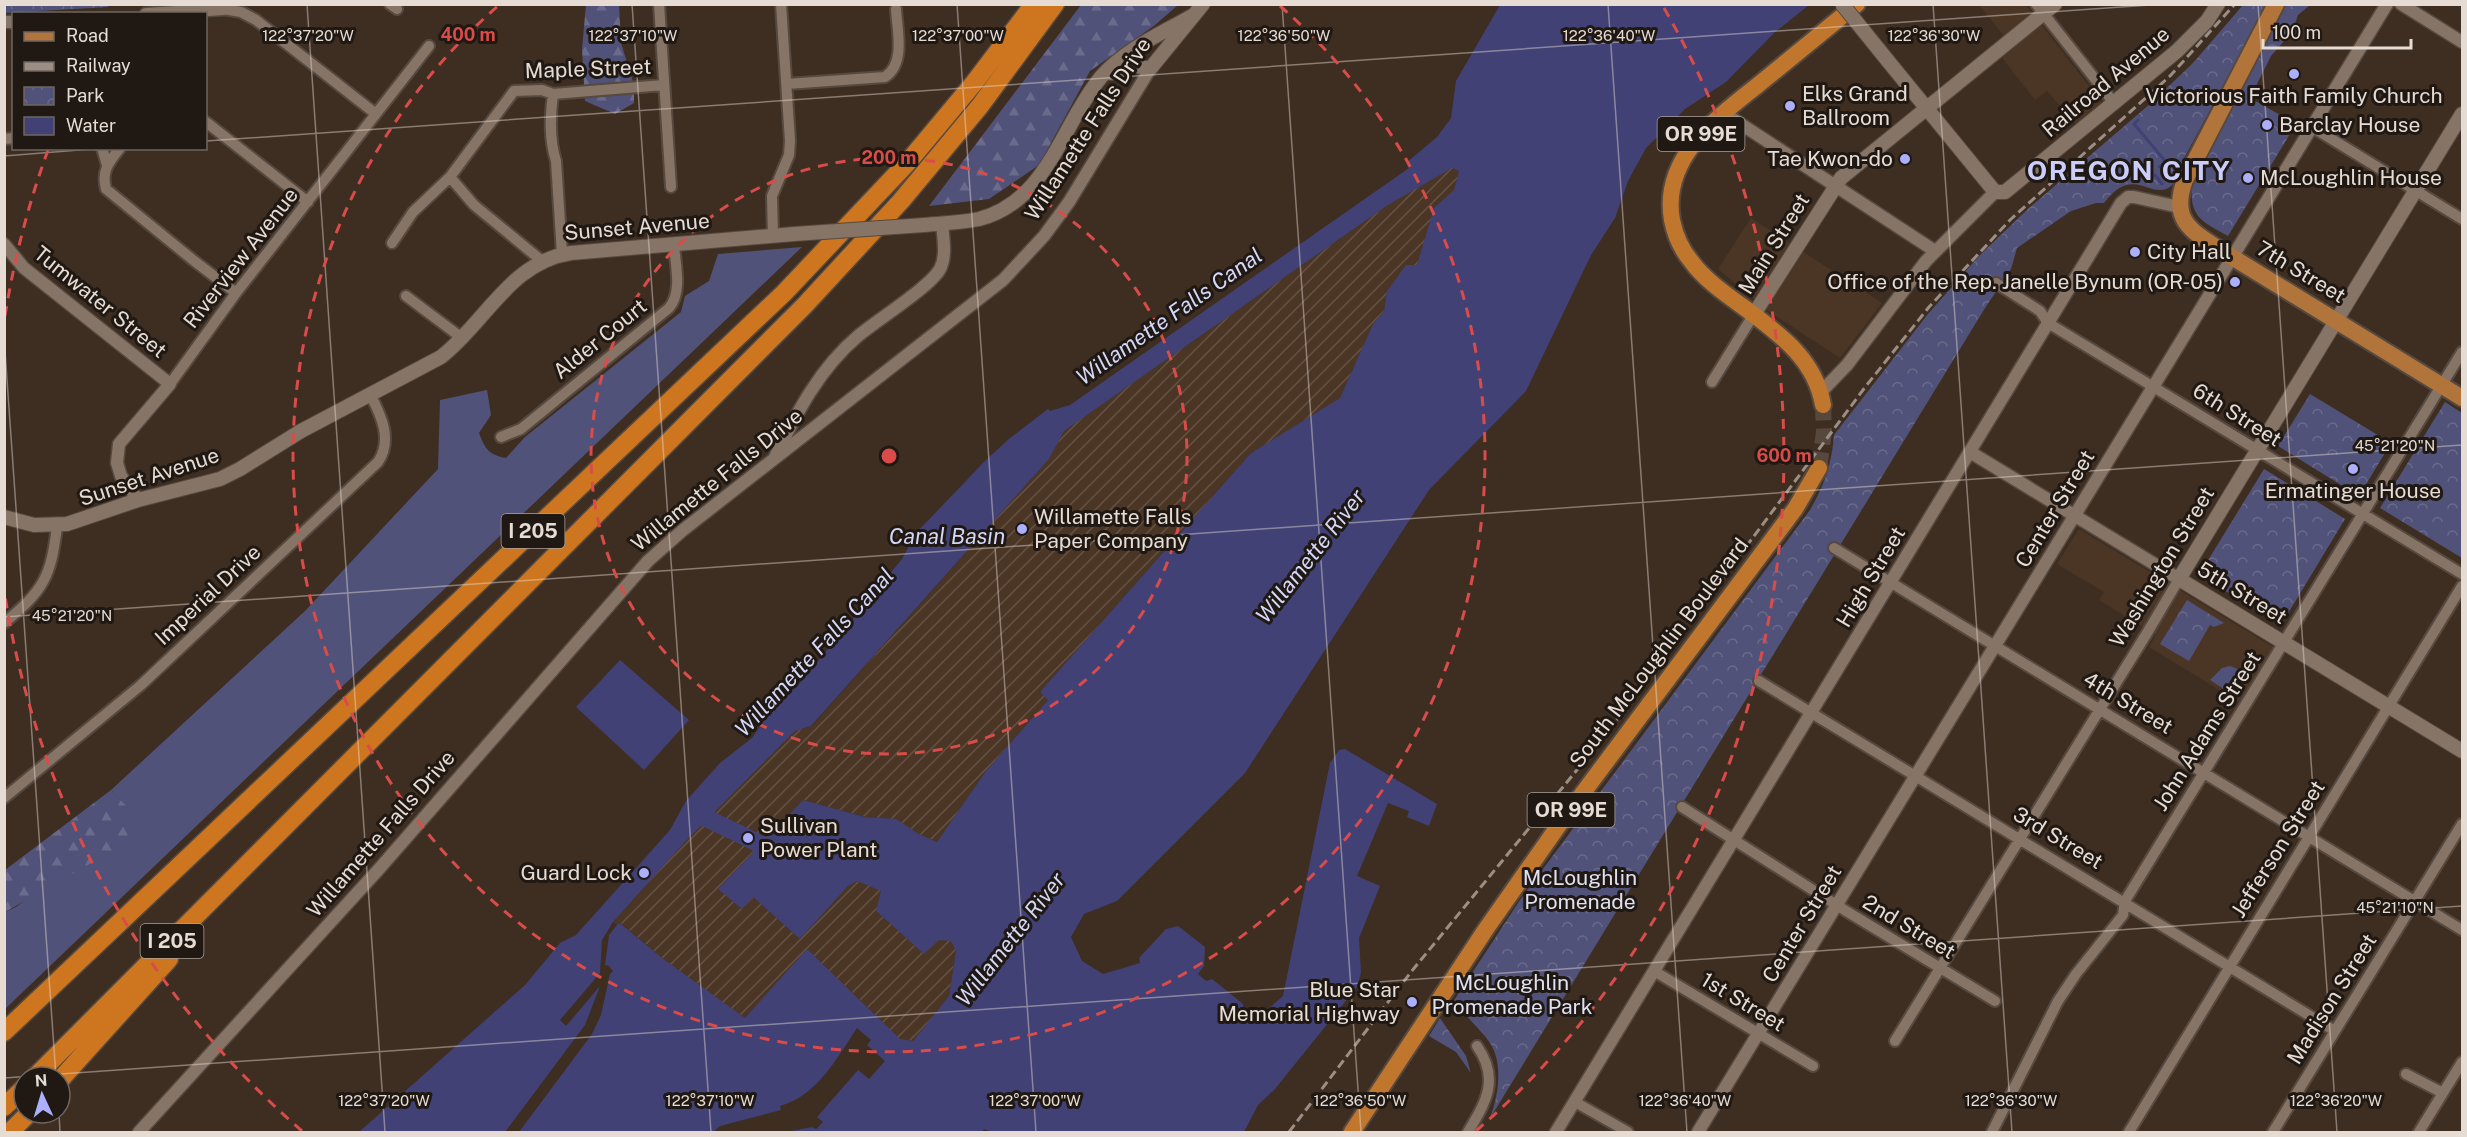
<svg xmlns="http://www.w3.org/2000/svg" width="2467" height="1137" viewBox="0 0 2467 1137" font-family="'Public Sans',sans-serif">
<defs>
<pattern id="industrial-furrows" width="10" height="10" patternUnits="userSpaceOnUse" patternTransform="scale(1.5)"><rect width="10" height="10" fill="#4b3625"/><path d="M-1 1l2-2M0 10L10 0M9 11l2-2" fill="none" stroke="#655244"/></pattern>
<pattern id="forest-firs" width="22" height="20" patternUnits="userSpaceOnUse" patternTransform="scale(1.5)"><rect width="22" height="20" fill="#515279"/><path d="M5 1l3.5 6h-7zM16 11l3.5 6h-7z" fill="#6a6a8b"/></pattern>
<pattern id="park-crowns" width="20" height="18" patternUnits="userSpaceOnUse" patternTransform="scale(1.5)"><rect width="20" height="18" fill="#515279"/><path d="M2 6a3 3 0 1 1 6 0M12 15a3 3 0 1 1 6 0" fill="none" stroke="#6a6a8b"/></pattern>
</defs>
<rect width="100%" height="100%" fill="#3e2e22"/>
<!-- built -->
<path fill="#4b3625" d="M1979 5H2026L2102 103 2076 124 2047 91 2035 100 2002 58 2014 48Z
M1751 218 1882 303 1840 358 1771 313 1718 269Z
M2079 529 2273 647 2239 702 2149 647 2156 635 2099 600 2104 592 2057 564Z"/>
<!-- industrial -->
<path fill="url(#industrial-furrows)" d="M1452 167 1459 171 1454 190 1434 209 1417 266 1387 291 1384 311 1373 324 1340 398 1251 453 1040 692 1049 699 986 771 937 842 919 834 895 819 866 817 803 800 719 888 742 909 753 897 800 939 848 886 857 881 882 891 876 911 923 953 939 940H951L956 951 949 996 913 1041 900 1040 848 988 745 1019 662 958 621 923 617 925 613 922 679 848 795 731 812 726 1049 459 1064 431 1388 205Z"/>
<!-- green -->
<path fill="#515279" d="M802 247 5 1009V912L16 907 135 816 111 790 305 611 438 469 440 400 487 390 491 415 479 433C485 449 489 455 506 458L525 437 681 312 685 296 709 281 718 254Z
M2230 666 2248 673 2235 692 2230 693 2210 680 2222 668Z"/>
<!-- forest -->
<path fill="url(#forest-firs)" d="M586 5H619L621 43 634 85V103L615 114 585 101 582 49Z
M1081 5H1178L1155 25 1090 71 1039 165 989 199 929 206Z
M111 790 136 816 123 845 5 912V870Z"/>
<!-- park -->
<path fill="url(#park-crowns)" d="M5 4H108V7L5 13Z
M2243 5H2267L2183 160C2180 167 2177 181 2171 186 2151 202 2134 163 2104 203H2096L2071 211 2017 248 2011 269 1985 308 1489 1120C1498 1099 1504 1064 1490 1043 1483 1032 1463 1013 1453 1002L1520 900 1810 510C1824 486 1832 463 1834 435L1928 314 1980 255 2029 208 2151 103 2193 63Z
M2285 5H2310L2298 15 2292 32 2271 56 2250 98 2296 124 2228 236C2205 223 2189 218 2192 187Z
M2310 394 2391 443 2359 496 2278 446Z
M2445 402 2462 413V558L2380 508Z
M2264 469 2345 519 2281 625 2199 575Z
M2187 600 2224 623 2214 627 2210 625 2189 661 2160 644Z
M1440 1018 1466 1056 1471 1073 1456 1052 1429 1036Z"/>
<!-- water -->
<path fill="#414175" fill-rule="evenodd" d="M1500 5H1809L1774 33 1726 82 1685 109 1646 148 1628 181 1615 218 1591 255 1526 391 1429 490 1245 773 1117 901 1084 914 1071 937 1082 961 1103 974 1140 963 1139 958 1166 929 1178 926 1205 947 1204 966 1198 974 1206 981 1212 979 1243 1004 1244 1017 1261 1015 1283 996 1330 763 1339 750 1345 749 1437 804 1429 826 1407 817 1409 811 1388 803 1357 876 1380 886 1359 938 1361 973 1357 987 1275 1089 1258 1105 1244 1132H993L984 1129 982 1132H787L812 1127 816 1129 823 1122 817 1117 858 1070 869 1079 885 1061 867 1045 871 1040 857 1028C837 1058 817 1096 780 1106L781 1110 720 1126 713 1132H359L525 985 560 943 576 935 670 830 686 801 720 763 752 738 775 704 799 684 902 559 916 533 986 460 1010 438 1048 409 1050 411 1070 405 1409 168 1406 163 1437 137 1451 118 1456 81ZM1452 168 1459 171 1454 190 1434 208 1417 265H1406L1387 291 1384 311 1373 324 1340 398 1251 453 1040 692 1048 700 986 771 937 842 919 834 896 819 865 817 803 800 718 889 742 909 753 897 800 939 848 886 857 881 881 891 876 911 924 954 939 940 951 941 956 951 949 996 913 1041 900 1039 807 949 745 1018 662 958 620 923 617 925 613 922 683 844 795 731 811 726 1049 459 1064 431 1388 205Z
M620 660 689 720 644 770 576 707Z"/>
<!-- pier -->
<path fill="#3e2e22" d="M613 922 617 925 609 935 605 966 608 965 613 971 610 974 601 1015 592 1034 519 1132H505L585 1025 600 986 566 1026 560 1020 600 973 602 940Z"/>
<g fill="none" stroke-linecap="round" stroke-linejoin="round">
<!-- stream -->
<path stroke="#414175" stroke-width="3" d="M2138 120 2134 124 2166 162 2159 167
M2155 175 2162 184"/>
<!-- river -->
<path stroke="#414175" stroke-width="18" d="M698 814 764 846 785 848"/>
<!-- trunk-tunnel -->
<path stroke="#57483d" stroke-width="16" stroke-dasharray="16 8" stroke-linecap="butt" d="M1819 468 1824 432 1823 405"/>
<!-- minor casing -->
<g stroke="#56493f" stroke-width="14">
<path id="minor" d="M390 4 397 9
M659 4 671 187
M2036 4 2114 103
M223 9 241 12 256 20 376 114
M787 84 885 77C906 63 897 30 896 9
M553 94C550 117 549 139 556 161L562 254
M206 122 308 202
M2312 127 2462 219
M4 139 14 138
M102 148 107 165
M120 148C109 162 101 171 106 189L193 260 236 293
M450 177 474 205 542 261
M773 236 772 196 789 155 790 141 781 4
M392 243 413 212 450 177 514 91 542 90 553 94 664 85
M1996 283 2040 311 2048 323 2462 574
M406 296 462 338
M1712 382 1754 314
M170 384 236 293 429 46
M501 437 521 429 669 308C683 292 675 264 674 244
M1834 548 2462 930
M4 623C44 590 51 577 57 526
M1759 681 2335 1031
M4 798 141 685 378 462C393 440 381 415 370 394
M1682 807 1846 911 1995 1001
M1654 971 1813 1066
M1895 1041 2147 633 2179 579
M2406 1074 2443 1093
M1575 1102 1628 1132
M1468 1132C1486 1102 1500 1079 1477 1046
M1992 1132 2058 1001 2076 974 2123 915 2125 901 2462 352
M2129 1132 2462 586
M2273 1132 2462 824
M2419 1132 2462 1062"/>
</g>
<!-- tertiary casing -->
<g stroke="#56493f" stroke-width="15">
<path id="tertiary" d="M2401 4 2462 42
M146 14 223 9V4
M4 22H14
M1724 113 1935 251
M4 244 24 268 170 384 119 444 117 463 121 476 138 500
M1821 392 1847 365 1926 261 1995 192
M1970 452 2179 579
M775 457C797 412 820 368 858 336 877 320 930 287 940 269 947 256 943 237 942 223
M139 1132 379 869 648 561 683 530 1003 280 1044 236 1069 202 1150 69
M1556 1132 2121 203 2128 197H2134L2179 207
M1698 1132 2387 4"/>
</g>
<!-- secondary casing -->
<g stroke="#56493f" stroke-width="16">
<path id="secondary" d="M1888 61 1995 192H2005L2177 51 2207 21 2218 4
M1111 73 1132 65 1150 69 1203 4
M2462 114 2179 579 2462 751
M924 225C942 223 961 223 979 219 1048 201 1060 127 1101 77 1124 50 1162 33 1192 16
M1754 314 1841 178 2055 4
M4 517 34 525 67 524 138 500 220 479 240 469 301 431 441 357C486 322 510 262 571 253L794 234"/>
</g>
<!-- primary casing -->
<g stroke="#56493f" stroke-width="20">
<path id="primary" d="M2276 4 2185 180C2170 220 2191 231 2222 251L2462 398"/>
</g>
<!-- trunk casing -->
<g stroke="#56493f" stroke-width="20">
<path id="trunk" d="M1823 405C1815 358 1778 333 1742 306 1724 293 1704 279 1691 261 1681 249 1675 235 1672 220 1661 159 1716 118 1758 85 1791 58 1824 31 1857 4
M1352 1132 1486 929 1559 825 1795 509 1819 468"/>
</g>
<!-- motorway casing -->
<g stroke="#56493f" stroke-width="21">
<path id="motorway" d="M4 1032 784 293 908 162 974 83 1034 4
M35 1077 804 306 901 201 980 106 1055 4
M60 1080 169 959
M4 1107 24 1088
M10 1132 29 1113"/>
</g>
<!-- minor -->
<use href="#minor" stroke="#867466" stroke-width="10"/>
<!-- tertiary -->
<use href="#tertiary" stroke="#867466" stroke-width="12"/>
<!-- secondary -->
<use href="#secondary" stroke="#867466" stroke-width="14"/>
<!-- primary -->
<use href="#primary" stroke="#b1753b" stroke-width="16"/>
<!-- trunk -->
<use href="#trunk" stroke="#c0762d" stroke-width="16"/>
<!-- motorway -->
<use href="#motorway" stroke="#ce761f" stroke-width="18"/>
<!-- rail -->
<path stroke="#9b8e84" stroke-width="3" stroke-dasharray="9 4.5" stroke-linecap="butt" d="M1289 1132 1411 972 1604 737 1866 386 1929 307 2010 220 2170 76 2235 4"/>
<!-- secondary-bridge casing -->
<g stroke="#56493f" stroke-width="16" stroke-linecap="butt">
<path id="secondary-bridge" d="M1842 4 1888 61
M794 234 924 225"/>
</g>
<!-- secondary-bridge -->
<use href="#secondary-bridge" stroke="#867466" stroke-width="14"/>
</g>
<!-- ticks -->
<path fill="none" stroke="#e6dcd4" stroke-width="1.5" stroke-opacity="0.45" d="M307 4 385 1132M632 4 711 1132M957 4 1036 1132M1282 4 1361 1132M1608 4 1687 1132M1933 4 2012 1132M2258 4 2337 1132M206 141 2164 4M4 156 105 148M4 337 56 1077M4 617 2462 445M4 1078 2462 906M59 1113 60 1132"/>
<!-- distance rings -->
<g fill="none" stroke="#d94c4a" stroke-width="3" stroke-dasharray="10 8">
<circle cx="889" cy="456" r="298"/>
<path d="M1280 6A596 596 0 1 1 498 6"/>
<path d="M302 1131A895 895 0 0 1 5 596M5 316A895 895 0 0 1 48 150M1664 8A895 895 0 0 1 1476 1131"/>
</g>
<!-- markers -->
<g fill="#acaffb" stroke="#1f1813" stroke-width="2">
<circle cx="2294" cy="74" r="6"/>
<circle cx="1790" cy="106" r="6"/>
<circle cx="2267" cy="125" r="6"/>
<circle cx="1905" cy="159" r="6"/>
<circle cx="2248" cy="178" r="6"/>
<circle cx="2135" cy="252" r="6"/>
<circle cx="2235" cy="282" r="6"/>
<circle cx="2353" cy="469" r="6"/>
<circle cx="1022" cy="529" r="6"/>
<circle cx="748" cy="838" r="6"/>
<circle cx="644" cy="873" r="6"/>
<circle cx="1412" cy="1002" r="6"/>
</g>
<g text-anchor="middle" stroke-width="6" stroke-linejoin="round" paint-order="stroke">
<!-- shield labels -->
<g fill="#1f1813" stroke="#aaa19a" stroke-width="1.5">
<rect x="1657.5" y="117" width="87" height="34" rx="4.5"/>
<rect x="501.5" y="514" width="63" height="34" rx="4.5"/>
<rect x="1527.5" y="793" width="87" height="34" rx="4.5"/>
<rect x="140.5" y="924" width="63" height="34" rx="4.5"/>
</g>
<g font-size="20" font-weight="bold" fill="#e6dcd4">
<text x="1701" y="141">OR 99E</text>
<text x="533" y="538">I 205</text>
<text x="1571" y="817">OR 99E</text>
<text x="172" y="948">I 205</text>
</g>
<!-- street labels -->
<g font-size="21" fill="#e6dcd4" stroke="#1f1813">
<text transform="translate(588 69) rotate(-2)" y="7">Maple Street</text>
<text transform="translate(2106 82) rotate(-40)" y="7">Railroad Avenue</text>
<text transform="translate(1088 129) rotate(-57)" y="7">Willamette Falls Drive</text>
<text transform="translate(637 227) rotate(-5)" y="7">Sunset Avenue</text>
<text transform="translate(1774 244) rotate(-58)" y="7">Main Street</text>
<text transform="translate(241 258) rotate(-52)" y="7">Riverview Avenue</text>
<text transform="translate(2301 272) rotate(31)" y="7">7th Street</text>
<text transform="translate(100 302) rotate(39)" y="7">Tumwater Street</text>
<text transform="translate(600 339) rotate(-39)" y="7">Alder Court</text>
<text transform="translate(2237 415) rotate(32)" y="7">6th Street</text>
<text transform="translate(149 477) rotate(-18)" y="7">Sunset Avenue</text>
<text transform="translate(717 480) rotate(-39)" y="7">Willamette Falls Drive</text>
<text transform="translate(2055 509) rotate(-59)" y="7">Center Street</text>
<text transform="translate(2162 567) rotate(-59)" y="7">Washington Street</text>
<text transform="translate(1871 577) rotate(-59)" y="7">High Street</text>
<text transform="translate(2242 593) rotate(31)" y="7">5th Street</text>
<text transform="translate(208 595) rotate(-43)" y="7">Imperial Drive</text>
<text transform="translate(1659 653) rotate(-53)" y="7">South McLoughlin Boulevard</text>
<text transform="translate(2128 703) rotate(31)" y="7">4th Street</text>
<text transform="translate(2207 731) rotate(-58)" y="7">John Adams Street</text>
<text transform="translate(381 834) rotate(-49)" y="7">Willamette Falls Drive</text>
<text transform="translate(2058 838) rotate(31)" y="7">3rd Street</text>
<text transform="translate(2278 849) rotate(-58)" y="7">Jefferson Street</text>
<text transform="translate(1802 924) rotate(-59)" y="7">Center Street</text>
<text transform="translate(1909 927) rotate(31)" y="7">2nd Street</text>
<text transform="translate(2332 999) rotate(-58)" y="7">Madison Street</text>
<text transform="translate(1743 1002) rotate(31)" y="7">1st Street</text>
</g>
<!-- poi labels -->
<g font-size="21" fill="#e6dcd4" stroke="#1f1813" text-anchor="start">
<text x="1802" y="101">Elks Grand<tspan x="1802" dy="24">Ballroom</tspan></text>
<text x="2294" y="103" text-anchor="middle">Victorious Faith Family Church</text>
<text x="2279" y="132">Barclay House</text>
<text x="1893" y="166" text-anchor="end">Tae Kwon-do</text>
<text x="2260" y="185">McLoughlin House</text>
<text x="2147" y="259">City Hall</text>
<text x="2223" y="289" text-anchor="end">Office of the Rep. Janelle Bynum (OR-05)</text>
<text x="2353" y="498" text-anchor="middle">Ermatinger House</text>
<text x="1034" y="524">Willamette Falls<tspan x="1034" dy="24">Paper Company</tspan></text>
<text x="760" y="833">Sullivan<tspan x="760" dy="24">Power Plant</tspan></text>
<text x="632" y="880" text-anchor="end">Guard Lock</text>
<text x="1400" y="997" text-anchor="end">Blue Star<tspan x="1400" dy="24">Memorial Highway</tspan></text>
</g>
<!-- park labels -->
<g font-size="21" fill="#dfe0f1" stroke="#1f1813">
<text x="1580" y="885">McLoughlin<tspan x="1580" dy="24">Promenade</tspan></text>
<text x="1512" y="990">McLoughlin<tspan x="1512" dy="24">Promenade Park</tspan></text>
</g>
<!-- water labels -->
<g font-size="22" font-style="italic" fill="#d4d7f8" stroke="#1f1813">
<text transform="translate(1169 316) rotate(-35)" y="8">Willamette Falls Canal</text>
<text x="947" y="544">Canal Basin</text>
<text transform="translate(1310 556) rotate(-52)" y="8">Willamette River</text>
<text transform="translate(814 652) rotate(-47)" y="8">Willamette Falls Canal</text>
<text transform="translate(1010 939) rotate(-52)" y="8">Willamette River</text>
</g>
<!-- district labels -->
<g font-size="27" font-weight="bold" letter-spacing="1.5" fill="#cbcefa" stroke="#1f1813">
<text x="2129" y="180">OREGON CITY</text>
</g>
</g>
<g font-size="15" text-anchor="middle" fill="#e6dcd4" stroke="#1f1813" stroke-width="6" stroke-linejoin="round" paint-order="stroke">
<text x="308" y="41">122°37'20"W</text>
<text x="633" y="41">122°37'10"W</text>
<text x="958" y="41">122°37'00"W</text>
<text x="1284" y="41">122°36'50"W</text>
<text x="1609" y="41">122°36'40"W</text>
<text x="1934" y="41">122°36'30"W</text>
<text x="2395" y="451">45°21'20"N</text>
<text x="72" y="621">45°21'20"N</text>
<text x="2395" y="913">45°21'10"N</text>
<text x="384" y="1106">122°37'20"W</text>
<text x="710" y="1106">122°37'10"W</text>
<text x="1035" y="1106">122°37'00"W</text>
<text x="1360" y="1106">122°36'50"W</text>
<text x="1685" y="1106">122°36'40"W</text>
<text x="2011" y="1106">122°36'30"W</text>
<text x="2336" y="1106">122°36'20"W</text>
</g>
<circle cx="889" cy="456" r="9" fill="#d94c4a" stroke="#1f1813" stroke-width="3"/>
<g font-size="18" text-anchor="middle" font-weight="bold" fill="#d94c4a" stroke="#1f1813" stroke-width="6" stroke-linejoin="round" paint-order="stroke">
<text x="468" y="41">400 m</text>
<text x="889" y="164">200 m</text>
<text x="1784" y="462">600 m</text>
</g>
<!-- border -->
<rect width="2467" height="1137" fill="none" stroke="#e6dcd4" stroke-width="12"/>
<!-- legend -->
<rect x="12" y="12" width="195" height="138" fill="#1f1813" stroke="#6f6660" stroke-width="1.5"/>
<rect x="24" y="32" width="30" height="9" fill="#b1753b" stroke="#6f6660" stroke-width="1.5"/>
<text x="66" y="42" font-size="18" fill="#e6dcd4">Road</text>
<rect x="24" y="62" width="30" height="9" fill="#9b8e84" stroke="#6f6660" stroke-width="1.5"/>
<text x="66" y="72" font-size="18" fill="#e6dcd4">Railway</text>
<rect x="24" y="87" width="30" height="18" fill="url(#park-crowns)" stroke="#6f6660" stroke-width="1.5"/>
<text x="66" y="102" font-size="18" fill="#e6dcd4">Park</text>
<rect x="24" y="117" width="30" height="18" fill="#414175" stroke="#6f6660" stroke-width="1.5"/>
<text x="66" y="132" font-size="18" fill="#e6dcd4">Water</text>
<!-- north arrow -->
<g transform="translate(42 1095) rotate(356)"><circle r="28" fill="#1f1813" stroke="#6f6660" stroke-width="1.5"/>
<path d="M0-4.5L10 22L0 15L-10 22Z" fill="#acaffb"/>
<text y="-9" font-size="16" font-weight="bold" text-anchor="middle" fill="#e6dcd4">N</text>
</g>
<!-- scale -->
<path d="M2263 39v9h148v-9" fill="none" stroke="#e6dcd4" stroke-width="3"/>
<text x="2272" y="39" font-size="18" fill="#e6dcd4" stroke="#1f1813" stroke-width="4.5" paint-order="stroke">100 m</text>
</svg>
